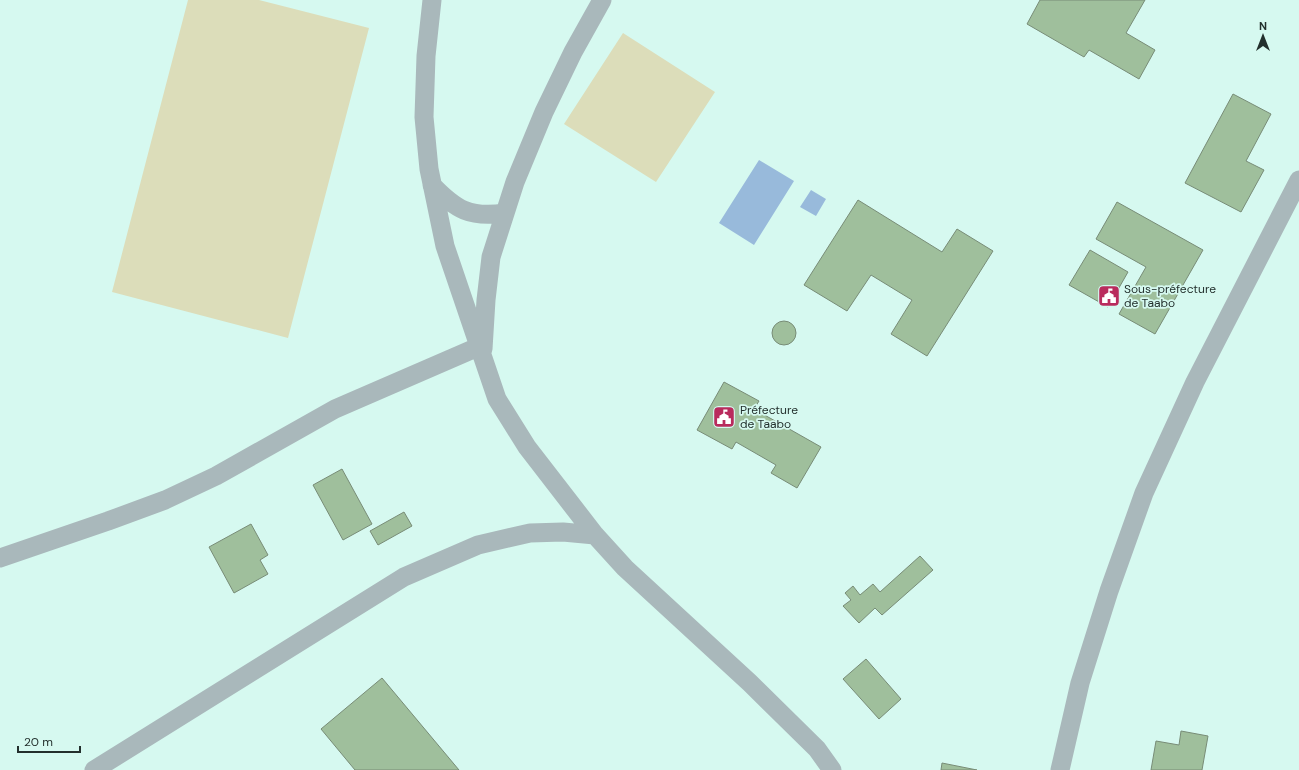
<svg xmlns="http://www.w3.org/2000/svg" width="1299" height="770" viewBox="0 0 1299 770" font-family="'DM Sans',sans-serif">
<rect width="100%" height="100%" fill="#d6f9f0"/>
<!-- green -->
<path fill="#dcddba" d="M188 0H259L369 28 288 338 112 292Z
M623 33 715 92 656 182 564 124Z"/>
<!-- water -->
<path fill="#98badb" d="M759 160 794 181 754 245 719 223Z
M811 190 826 199 816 216 800 207Z"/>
<!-- building -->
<path fill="#9fbf9c" stroke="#788c77" d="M1040 0H1145L1126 33 1155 50 1139 79 1089 50 1084 57 1027 24Z
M1233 94 1271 114 1246 161 1264 170 1241 212 1185 183Z
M858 200 942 252 957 229 993 251 927 356 891 334 912 300 871 275 847 311 804 285Z
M1117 202 1203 250 1155 334 1119 314 1146 267 1096 239Z
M1090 250 1128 272 1108 307 1069 285Z
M772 333a12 12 0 1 1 24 0a12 12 0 1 1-24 0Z
M724 382 759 401 754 409 821 447 797 488 771 473 776 465 736 442 732 449 697 430Z
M342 469 372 524 343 540 313 485Z
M404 512 412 526 378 545 370 531Z
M251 524 268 555 260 560 268 574 234 593 209 547Z
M920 556 933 570 882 615 875 608 859 623 843 606 851 600 845 593 853 586 860 595 873 584 880 592Z
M866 659 901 699 879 719 843 679Z
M382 678 459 770H355L321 729Z
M1181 731 1208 736 1202 770H1151L1156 741 1179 745Z
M942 763 977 770H941Z"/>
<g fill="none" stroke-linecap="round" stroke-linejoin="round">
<!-- minor -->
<path stroke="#a9b8bb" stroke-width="19" d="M432 0 426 56 424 117 429 169 445 246 497 399 527 447 595 535 625 568 750 683 817 749 832 770
M432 185C456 210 470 218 505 213
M483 349 486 300 491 257 515 182 544 112 573 52 602 0
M0 558 108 521 165 500 216 476 335 409 478 347
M94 770 404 577 478 545 530 533 563 532 595 535
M1060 770 1080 683 1109 591 1144 493 1195 382 1299 180"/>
</g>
<!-- icons -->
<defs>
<g id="civic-square" transform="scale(1.15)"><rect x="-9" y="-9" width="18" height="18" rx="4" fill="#b92b5d" stroke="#d6f9f0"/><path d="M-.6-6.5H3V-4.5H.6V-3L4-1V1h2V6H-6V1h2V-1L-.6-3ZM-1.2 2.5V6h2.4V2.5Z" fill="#fff"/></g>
</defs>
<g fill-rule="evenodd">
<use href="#civic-square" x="1109" y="296"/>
<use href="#civic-square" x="724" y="417"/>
</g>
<g text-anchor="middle" stroke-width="3.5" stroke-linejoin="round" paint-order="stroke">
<!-- poi labels -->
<g font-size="12" fill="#23302d" stroke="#d6f9f0" text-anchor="start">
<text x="1124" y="293">Sous-préfecture<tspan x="1124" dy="14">de Taabo</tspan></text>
<text x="740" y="414">Préfecture<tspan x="740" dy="14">de Taabo</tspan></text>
</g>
</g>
<!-- north arrow -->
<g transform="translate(1263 36)" stroke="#d6f9f0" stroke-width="3" paint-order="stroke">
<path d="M0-3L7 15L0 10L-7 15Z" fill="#23302d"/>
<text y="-6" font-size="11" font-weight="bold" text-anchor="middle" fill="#23302d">N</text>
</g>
<!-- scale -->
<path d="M18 746v6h62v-6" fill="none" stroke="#23302d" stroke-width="2"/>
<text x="24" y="746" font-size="12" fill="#23302d" stroke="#d6f9f0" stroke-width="3" paint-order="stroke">20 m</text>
</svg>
